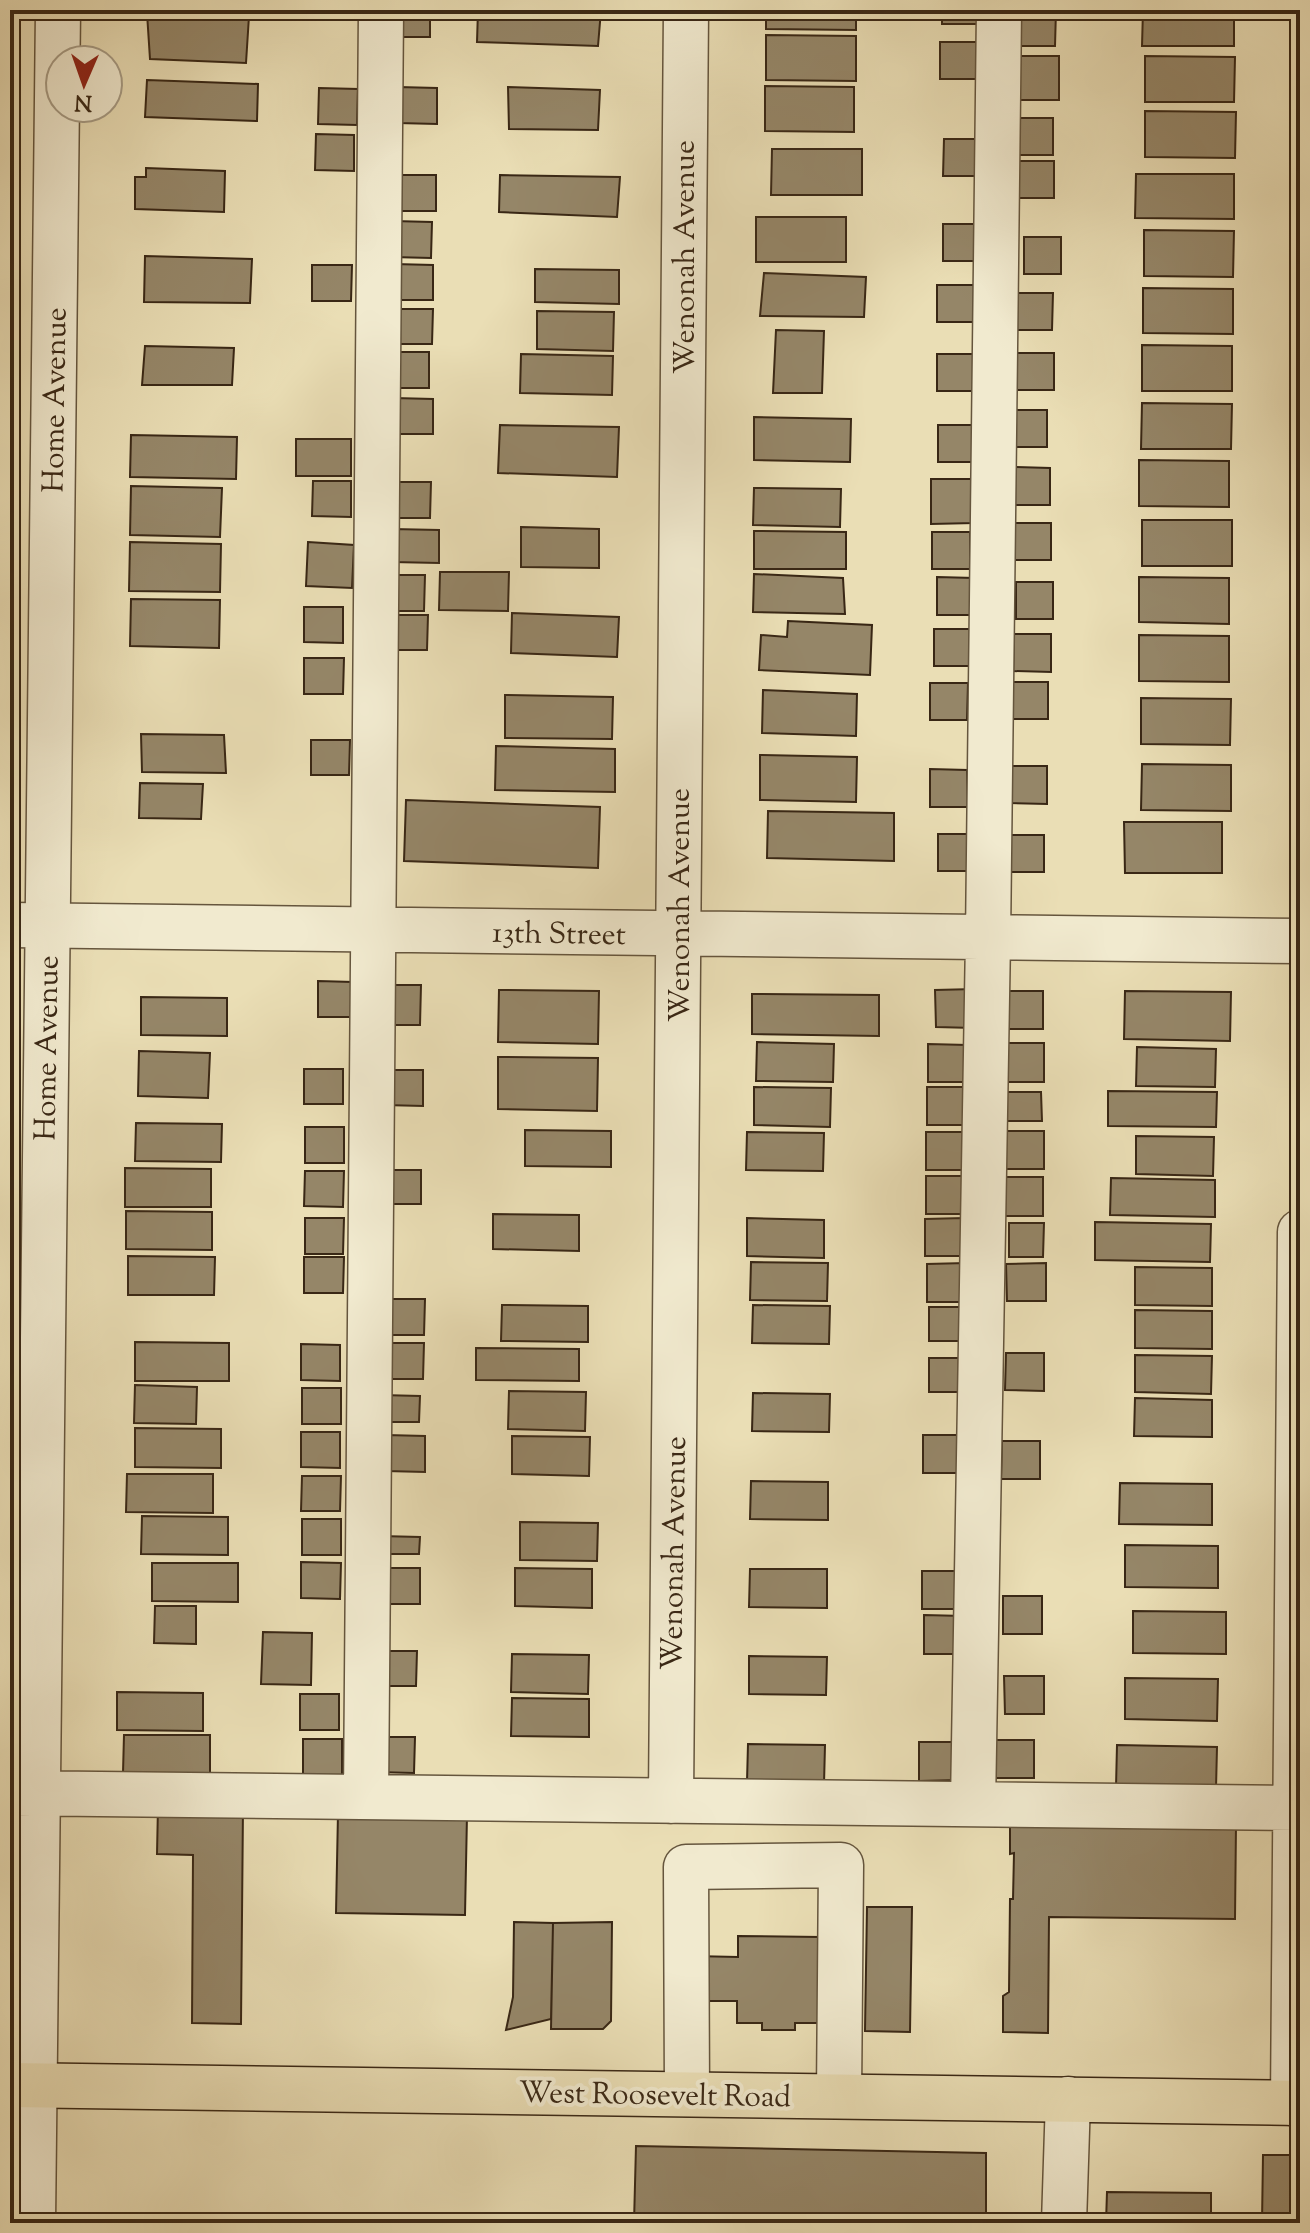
<svg xmlns="http://www.w3.org/2000/svg" width="1310" height="2233" viewBox="0 0 1310 2233" font-family="'Sorts Mill Goudy',serif">
<rect width="100%" height="100%" fill="#eadeb5"/>
<filter id="stains"><feTurbulence type="fractalNoise" baseFrequency=".0025" numOctaves="4"/><feColorMatrix values="0 0 0 0 .2 0 0 0 0 .09 0 0 0 0 .02 0 0 0 .5 -.17"/></filter>
<radialGradient id="worn" r=".72"><stop offset=".6" stop-color="#630" stop-opacity="0"/><stop offset="1" stop-color="#630" stop-opacity=".3"/></radialGradient>
<!-- building -->
<path fill="#958668" stroke="#392715" stroke-width="2" d="M391 10H430V37H391Z
M478 10H601L598 46 477 42Z
M766 10H856V30L766 29Z
M942 10H980V24H942Z
M1018 10H1056L1055 46H1018Z
M1143 10 1234 12V46H1142Z
M147 13 249 16 246 63 150 59Z
M766 35 856 36V81L766 80Z
M940 42H977V79H940Z
M1017 56H1059V100H1016Z
M1145 56 1235 57 1234 102H1145Z
M147 80 258 84 257 121 145 117Z
M765 86 854 87V132L765 131Z
M398 87 437 88V124L398 123Z
M508 87 600 90 598 130 509 129Z
M319 88 358 89 357 125 318 124Z
M1145 111 1236 112 1235 158 1145 157Z
M1015 118H1053V155H1015Z
M316 134 354 135V171L315 170Z
M944 139H981V176H943Z
M772 149H862V195H771Z
M1016 161H1054V198H1016Z
M146 168 225 171 224 212 135 209V177H146Z
M1136 174H1234V219L1135 218Z
M397 175H436V211H397Z
M500 175 620 177 617 217 499 212Z
M756 217H846V262H756Z
M393 221 432 222 431 258 392 257Z
M943 224H981L980 261H943Z
M1144 230 1234 231 1233 277 1144 276Z
M1024 237H1061V274H1024Z
M145 256 252 259 250 303 144 302Z
M394 264 433 265V300H394Z
M312 265H352L351 301H312Z
M535 269 619 270V304L535 302Z
M764 273 866 277 864 317 760 316Z
M937 285H974V322H937Z
M1143 288 1233 289V334L1143 333Z
M1016 293H1053L1052 330H1015Z
M393 309H433L432 344H393Z
M537 311 614 312 613 351 537 349Z
M776 330 824 331 822 393H773Z
M1142 345 1232 346V391H1142Z
M145 346 234 348 232 385H142Z
M390 352H429V388H390Z
M1017 353H1054V390H1017Z
M521 354 613 356 612 395 520 393Z
M937 354H974V391H937Z
M394 398 433 399V434H394Z
M1142 403 1232 404 1231 449H1141Z
M1010 410H1047V447H1010Z
M754 417 851 419 850 462 754 460Z
M500 425 619 427 617 477 498 473Z
M938 425H976L975 462H938Z
M131 435 237 437 236 479 130 477Z
M296 439H351V476H296Z
M1139 460 1229 461V507L1139 506Z
M1012 467 1050 468V505H1012Z
M931 479H974V523L931 524Z
M313 481H351V517L312 516Z
M392 482H431L430 518H391Z
M131 486 222 488 220 537 130 535Z
M754 488 841 489 840 527 753 525Z
M1142 520H1232V566H1142Z
M1014 523H1051V560H1014Z
M521 527 599 529V568L521 567Z
M392 529 439 530V563L392 562Z
M754 531 846 532V569H754Z
M932 532H970V569H932Z
M130 542 221 544 220 592 129 591Z
M308 542 354 545 352 588 306 586Z
M440 572H509L508 611 439 610Z
M754 574 843 578 845 614 753 612Z
M386 575H425L424 611H386Z
M937 577 974 578V615H937Z
M1139 577 1229 578V624L1139 622Z
M1016 582H1053V619H1016Z
M131 599 220 600 219 648 130 646Z
M304 607H343V643L304 642Z
M512 613 619 617 617 657 511 653Z
M388 615H428L427 650H388Z
M788 621 872 625 870 675 759 670 761 635 787 637Z
M934 629H971L972 666H934Z
M1014 634H1051V672L1013 671Z
M1139 635 1229 636V682L1139 681Z
M304 658H344L343 694H304Z
M1011 682H1048V719H1010Z
M930 683H968L967 720H930Z
M763 690 857 694 856 736 762 733Z
M505 695 613 697 612 739 505 738Z
M1141 698 1231 699 1230 745 1141 744Z
M141 734 224 735 226 773 142 772Z
M311 740H350L349 775H311Z
M496 746 615 749V792L495 790Z
M760 755 857 757 856 802 760 800Z
M1142 764 1231 765V811L1141 810Z
M1010 766H1047V804L1010 803Z
M930 769 967 770 968 807H930Z
M140 783 203 784 201 819 139 818Z
M406 800 600 807 598 868 404 861Z
M768 811 894 813V861L767 858Z
M1124 822H1222V873H1125Z
M938 834H975V871H938Z
M1007 835H1044V872H1006Z
M318 981 353 982 352 1017H318Z
M382 985H421L420 1025H382Z
M975 989 974 1028 936 1027 935 990Z
M499 990 599 991 598 1044 498 1042Z
M1004 991H1043V1029H1004Z
M1125 991 1231 992 1230 1041 1124 1039Z
M752 994 879 995V1036L752 1034Z
M141 997 227 998V1036L141 1035Z
M757 1042 834 1044 833 1082 756 1081Z
M1005 1043H1044V1082H1005Z
M928 1044 967 1045V1082H928Z
M1137 1047 1216 1049 1215 1087 1136 1086Z
M139 1051 210 1053 208 1098 138 1096Z
M498 1057 598 1058 597 1111 498 1109Z
M304 1069H343V1104H304Z
M385 1070H423V1106L384 1105Z
M754 1087 831 1088 830 1127 754 1125Z
M927 1087H966V1125H927Z
M1108 1091 1217 1092 1216 1127 1108 1126Z
M1006 1092H1041L1042 1121H1006Z
M136 1123 222 1124 221 1162 135 1161Z
M305 1127H344V1163H305Z
M525 1130 611 1131V1167L525 1166Z
M1005 1131H1044V1169H1005Z
M747 1132 824 1133 823 1171 746 1170Z
M926 1132H965V1170H926Z
M1136 1136 1214 1137 1213 1176 1136 1174Z
M125 1168 211 1169V1207H125Z
M386 1170H421V1204H386Z
M305 1171H344L343 1207 304 1206Z
M926 1176H964V1214H926Z
M1005 1177H1043V1216H1005Z
M1111 1178 1215 1180V1217L1110 1215Z
M126 1211 212 1212V1250L126 1249Z
M493 1214 579 1215V1251L493 1249Z
M305 1218H344L343 1254H305Z
M747 1218 824 1220V1258L747 1256Z
M964 1218 963 1256H925V1219Z
M1095 1222 1211 1224 1210 1262 1095 1260Z
M1009 1223H1044L1043 1257H1009Z
M128 1256 215 1257 214 1295H128Z
M304 1257H344L343 1293H304Z
M751 1262 828 1263 827 1301 750 1300Z
M966 1263V1302H927V1264Z
M1046 1263V1301H1007L1006 1264Z
M1135 1267 1212 1268V1306L1135 1305Z
M386 1299H425L424 1335H385Z
M502 1305 588 1306V1342L501 1341Z
M753 1305 830 1306 829 1344 752 1343Z
M929 1307H964V1341H929Z
M1135 1310 1212 1311V1349L1135 1348Z
M135 1342 229 1343V1381H135Z
M384 1343H424L423 1379H384Z
M301 1344 340 1345V1381L301 1380Z
M476 1348 579 1349V1381L476 1380Z
M1006 1353H1044V1391L1005 1390Z
M1135 1355 1212 1356 1211 1394 1135 1392Z
M929 1358H965L964 1392H929Z
M135 1385 197 1387 196 1424 134 1423Z
M302 1388H341V1424H302Z
M509 1391 586 1392 585 1431 508 1429Z
M753 1393 830 1394 829 1432 752 1431Z
M381 1395 420 1396 419 1422H380Z
M1135 1398 1212 1400V1437L1134 1436Z
M135 1428 221 1429V1468L135 1467Z
M301 1432H340V1468L301 1467Z
M386 1435 425 1436V1472L386 1471Z
M923 1435H962V1473H923Z
M512 1436 590 1437 589 1476 512 1474Z
M1002 1441H1040V1479H1001Z
M127 1474H213V1513L126 1512Z
M302 1476H341L340 1511H301Z
M751 1481 828 1482V1520L750 1519Z
M1120 1483 1212 1484V1525L1119 1524Z
M142 1516 228 1517V1555L141 1554Z
M302 1519H341V1555H302Z
M520 1522 598 1523 597 1561 520 1560Z
M380 1536 420 1537 419 1554H380Z
M1125 1545 1218 1546V1588L1125 1587Z
M301 1562 341 1563 340 1599 301 1598Z
M152 1563H238V1602L152 1601Z
M381 1568H420V1604H381Z
M515 1568 592 1569V1608L515 1606Z
M750 1569H827V1608L749 1607Z
M922 1571H961V1609H922Z
M1003 1596H1042V1634H1003Z
M155 1606H196V1644L154 1643Z
M1133 1611 1226 1612V1654L1133 1653Z
M924 1615 963 1616V1654H924Z
M263 1632 312 1633 311 1685 261 1684Z
M378 1651H417L416 1686H377Z
M512 1654 589 1655 588 1694 511 1692Z
M749 1656 827 1657 826 1695 749 1694Z
M1004 1676H1044V1714H1005Z
M1125 1678 1218 1679 1217 1721 1125 1719Z
M117 1692 203 1693V1731L117 1730Z
M300 1694H339V1730H300Z
M512 1698 589 1699V1737L511 1736Z
M124 1735H210V1774L123 1773Z
M376 1737H415L414 1773 375 1772Z
M303 1739H342V1775H303Z
M995 1740H1034V1778H995Z
M919 1742H958V1780L919 1781Z
M748 1744 825 1745 824 1784 747 1782Z
M1117 1745 1217 1747 1216 1788 1116 1787Z
M158 1806 243 1807 241 2024 192 2023 193 1855 157 1854Z
M1010 1812 1236 1825 1235 1919 1049 1917 1048 2033 1003 2032V1996L1009 1992 1010 1899H1013L1014 1853 1010 1854Z
M338 1813 467 1815 465 1915 336 1913Z
M867 1907H912L910 2032 865 2031Z
M514 1922 553 1923 551 2019 506 2030 513 1997Z
M612 1922 611 2021 603 2029H551L553 1923Z
M738 1936 820 1937 819 2023H795V2030H762V2023H737V2001H692L693 1956 738 1957Z
M636 2146 986 2153V2223H634Z
M1263 2155H1300V2223H1262Z
M1107 2192 1211 2193V2223H1106Z"/>
<g fill="none" stroke-linecap="round" stroke-linejoin="round">
<!-- minor casing -->
<g stroke="#65553d" stroke-width="47">
<path id="minor" d="M10 925 1300 941
M10 1793 1300 1808
M366 1797 381 10
M671 1801 686 10
M973 1804 988 939 999 10
M687 2094 686 1867 841 1865 839 2096
M1293 2103 1300 1232
M33 2223 58 10
M1064 2223 1068 2099"/>
</g>
<!-- major casing -->
<g stroke="#392715" stroke-width="47">
<path id="major" d="M10 2085 1300 2103"/>
</g>
<!-- minor -->
<use href="#minor" stroke="#f1eacf" stroke-width="44"/>
<!-- major -->
<use href="#major" stroke="#eadeb5" stroke-width="44"/>
</g>
<g text-anchor="middle" stroke-width="8" stroke-linejoin="round" paint-order="stroke">
<!-- street labels -->
<g font-size="30" fill="#392715" stroke="#f1eacf">
<text transform="translate(684 257) rotate(-90)" y="10">Wenonah Avenue</text>
<text transform="translate(54 400) rotate(-89)" y="10">Home Avenue</text>
<text transform="translate(679 905) rotate(-90)" y="10">Wenonah Avenue</text>
<text transform="translate(559 933) rotate(1)" y="10">13th Street</text>
<text transform="translate(46 1048) rotate(-89)" y="10">Home Avenue</text>
<text transform="translate(673 1553) rotate(-89)" y="10">Wenonah Avenue</text>
<text transform="translate(655 2094) rotate(1)" y="10">West Roosevelt Road</text>
</g>
</g>
<!-- margin -->
<rect width="1310" height="2233" fill="none" stroke="#eadeb5" stroke-width="40"/>
<rect x="12" y="12" width="1286" height="2209" fill="none" stroke="#392715" stroke-width="4"/>
<rect x="20" y="20" width="1270" height="2193" fill="none" stroke="#392715" stroke-width="2"/>
<!-- north arrow -->
<g transform="translate(84 84) rotate(182)"><circle r="38" fill="#f1eacf" stroke="#a79c85" stroke-width="2"/>
<path d="M0-6L14 30L0 20L-14 30Z" fill="#8f2418"/>
<text y="-12" font-size="22" font-weight="bold" text-anchor="middle" fill="#392715">N</text>
</g>
<rect width="100%" height="100%" filter="url(#stains)"/>
<rect width="100%" height="100%" fill="url(#worn)"/>
</svg>
